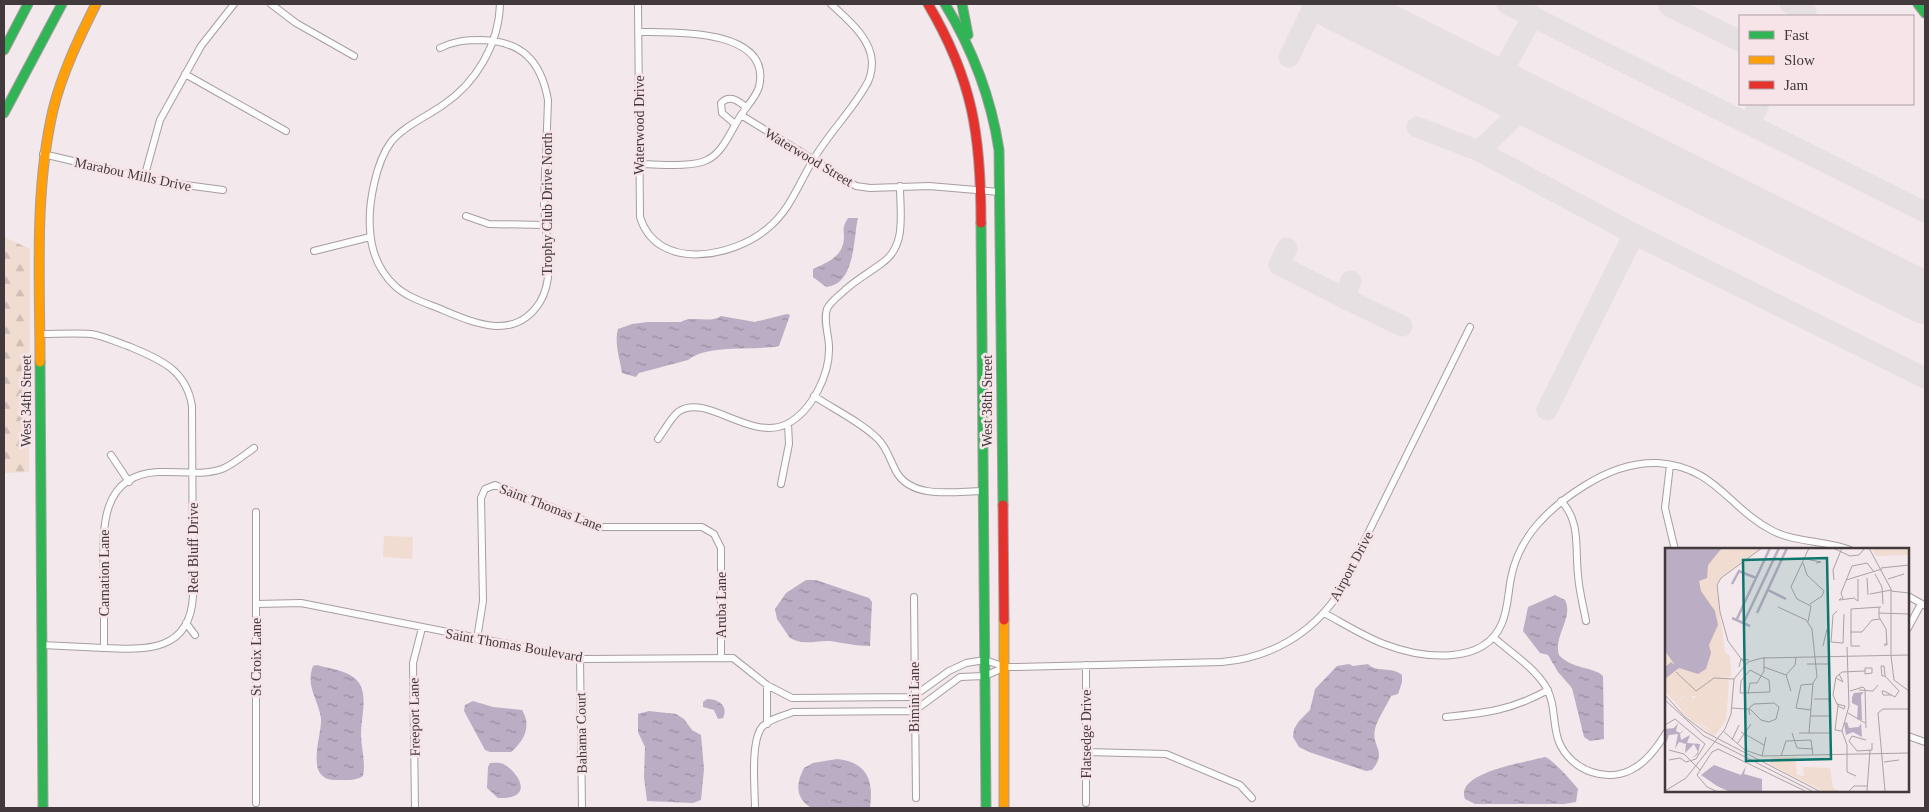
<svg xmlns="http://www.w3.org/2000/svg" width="1929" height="812" viewBox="0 0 1929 812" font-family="'Times New Roman',serif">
<defs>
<pattern id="forest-firs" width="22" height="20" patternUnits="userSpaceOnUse" patternTransform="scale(1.25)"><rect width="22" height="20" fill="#f0dcd1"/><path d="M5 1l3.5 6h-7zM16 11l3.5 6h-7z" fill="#cfbeb4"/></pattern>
<pattern id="water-ripples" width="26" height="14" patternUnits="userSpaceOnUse" patternTransform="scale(1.25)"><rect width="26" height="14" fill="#bbadc4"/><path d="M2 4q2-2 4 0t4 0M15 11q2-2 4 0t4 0" fill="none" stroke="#9a8ea0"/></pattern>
</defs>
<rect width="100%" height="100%" fill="#f3e8eb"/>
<!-- forest -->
<path fill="url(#forest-firs)" d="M4 237 30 249 29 472 4 473Z"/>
<!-- green -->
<path fill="#f0dcd1" d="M384 536 413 537 412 559 383 557Z"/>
<!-- water -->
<path fill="url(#water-ripples)" d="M848 218H858C853 238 856 284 826 287L813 277V269C824 264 840 258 843 244 846 233 840 230 848 218Z
M787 314 790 315 779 346C756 351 706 344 688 360L639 373 636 377 622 373C620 359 614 343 618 329L632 324 648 322H681C693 315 711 324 721 316L755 322Z
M806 580H816L869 598 872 602 870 646C856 646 844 643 830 641 816 640 803 646 790 638L777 619 775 609 786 593Z
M1555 595 1565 600C1574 618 1553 636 1559 655 1571 669 1595 667 1603 676L1604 739 1590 741 1584 737 1572 688 1558 672 1548 655 1540 653 1523 631 1528 607Z
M1349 664 1353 666 1368 664C1376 673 1392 666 1402 675V682L1398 694 1391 696C1387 705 1377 720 1375 729 1371 747 1388 751 1372 770L1366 771 1309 752 1299 747 1293 737 1294 729 1299 721 1310 710 1315 689 1337 666Z
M317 665C327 668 337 669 346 673 373 684 361 712 361 734 361 748 366 762 363 776 355 781 346 780 337 780 303 781 322 737 321 719 319 700 305 687 313 666Z
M707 699C718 699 729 706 723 718L718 719 714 710 703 707V702Z
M473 701 493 707 522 710C532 726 524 741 511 752H490L485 750 464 711 465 705Z
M649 711 676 714 684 719 692 730 701 735 704 769 701 800 693 803 647 801 644 777 645 747 638 732V714Z
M1545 757C1552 759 1573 782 1578 789L1576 802 1564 804H1475L1465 799C1454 772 1528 762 1545 757Z
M837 759C866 762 874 779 870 807H810C795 797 796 783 804 768L813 763Z
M490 763C495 763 501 762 505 765 514 770 530 789 514 796 510 798 503 798 498 798L487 788 488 767Z"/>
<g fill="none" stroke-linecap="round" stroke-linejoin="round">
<!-- taxiway -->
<path stroke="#e7e0e2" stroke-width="21" d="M1507 4 1925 212
M1790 4 1806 11
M1669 6 1740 41
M1289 57 1315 4
M1505 67 1508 84 1519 96
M1476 74H1495L1505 67 1533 16
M1749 124 1759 104
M1417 127 1479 151 1634 234 1925 378
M1479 151 1531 101
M1287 248 1279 265 1344 298
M1351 281 1344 298 1402 326
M1547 410 1634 234"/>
<!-- runway -->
<path stroke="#e7e0e2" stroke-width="52" d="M1335 4 1925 298"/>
<!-- street casing -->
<g stroke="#a69ea0" stroke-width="8">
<path id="street" d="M271 4 296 23 354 56
M638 4 640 217C657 272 733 258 768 228 790 210 798 185 812 162 827 135 850 113 865 87 870 80 872 71 872 62 871 38 847 19 831 4
M638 32C672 32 773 28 759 87 756 97 747 106 741 115 731 130 723 153 707 160 691 168 657 164 639 164
M440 48C454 41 466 40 481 40 522 41 541 61 548 100 547 134 545 168 544 202 544 233 557 274 540 302 514 343 472 322 438 308 423 302 407 297 395 286 379 271 371 250 370 229 368 204 376 162 391 142 404 126 426 117 443 105 476 83 499 44 500 4
M185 74 286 131
M741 115 856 186 870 188 929 186 1000 192
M735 124 722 113 721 103C730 94 738 101 746 107
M43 154 163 182 223 190
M144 178 160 120 201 46 234 4
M466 216 489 224 545 225
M314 251 370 237
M40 334C57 334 74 333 91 334 104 336 116 342 128 346 159 359 186 369 192 406L193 596C190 652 146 650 104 648 83 647 63 646 42 645
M814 396C835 410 861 422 878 439 888 449 890 461 897 473 914 500 956 491 983 491
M658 439C664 431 670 419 678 412 706 392 750 442 787 424 812 411 830 374 829 347 829 335 823 321 827 309 830 302 839 296 845 290 857 279 869 273 882 263 907 246 900 213 900 186
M111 455 129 482
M1670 465 1665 508 1675 550
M781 484 789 444 788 424
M1561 501C1581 521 1575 549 1578 575 1579 590 1583 605 1586 621
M1908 596 1924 605
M914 597 916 798
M256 604 301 603 584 659 733 658 767 685 792 698 908 697 914 696 949 671 966 663 985 660 1005 667H1016L1222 662C1269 658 1310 635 1337 596L1470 327
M1324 613C1343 623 1363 636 1384 644 1420 658 1484 667 1502 623 1508 609 1508 593 1511 578 1519 536 1549 508 1584 486 1606 472 1630 462 1658 463 1716 467 1728 508 1773 531 1797 543 1825 540 1850 550
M186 623 195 635
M1908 628 1921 604
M1493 637C1510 652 1534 667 1546 687 1556 704 1552 724 1559 742 1571 771 1609 785 1636 767 1649 759 1658 746 1666 733
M477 639 483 601 481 498 485 489 495 485 601 527H702L714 534 721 548V658
M104 648C104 624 104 599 104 575 103 533 98 475 158 472 179 471 202 476 222 469 234 464 244 455 254 448
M580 658 582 808
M767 685V724
M1446 717C1486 713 1512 710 1548 690
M1908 736 1925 742
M1086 752 1166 754 1240 785 1252 798
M256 803V512
M1086 803V665
M415 807 413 663 422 628
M755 808C755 790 750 742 762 727 769 719 783 716 793 712L914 711 960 677 985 676 1005 667"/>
</g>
<!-- fast casing -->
<g stroke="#a69ea0" stroke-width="11">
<path id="fast" d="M945 4C973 50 991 97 999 150L1003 505
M962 4 968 35
M1918 4 1925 13
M4 50 28 4
M4 113 62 4
M981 223 986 808
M40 362 43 808"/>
</g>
<!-- slow casing -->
<g stroke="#a69ea0" stroke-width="11">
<path id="slow" d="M40 362C40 279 34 192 53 110 62 73 79 38 96 4
M1004 808V620"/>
</g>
<!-- jam casing -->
<g stroke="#a69ea0" stroke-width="11">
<path id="jam" d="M928 4C973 80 981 136 981 223
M1003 505 1004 620"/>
</g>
<!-- street -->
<use href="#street" stroke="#fdfcfc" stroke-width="6"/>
<!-- fast -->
<use href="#fast" stroke="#30b455" stroke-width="9"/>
<!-- slow -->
<use href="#slow" stroke="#ff9f0a" stroke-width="9"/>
<!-- jam -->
<use href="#jam" stroke="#e5322d" stroke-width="9"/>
</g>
<g text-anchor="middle" stroke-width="5" stroke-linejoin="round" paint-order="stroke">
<!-- street labels -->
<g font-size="14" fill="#41393b" stroke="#f7e4e8">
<text transform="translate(639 125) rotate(-90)" y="5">Waterwood Drive</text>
<text transform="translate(809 157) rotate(31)" y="5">Waterwood Street</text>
<text transform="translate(133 174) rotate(12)" y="5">Marabou Mills Drive</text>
<text transform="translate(547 204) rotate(-90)" y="5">Trophy Club Drive North</text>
<text transform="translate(26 401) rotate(-90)" y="5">West 34th Street</text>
<text transform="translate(987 401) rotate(-90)" y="5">West 38th Street</text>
<text transform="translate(551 507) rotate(21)" y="5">Saint Thomas Lane</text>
<text transform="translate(193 548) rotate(-90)" y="5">Red Bluff Drive</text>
<text transform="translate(1351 566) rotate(-62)" y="5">Airport Drive</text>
<text transform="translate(104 573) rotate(-90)" y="5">Carnation Lane</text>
<text transform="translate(721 605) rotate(-90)" y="5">Aruba Lane</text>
<text transform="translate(514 645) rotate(10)" y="5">Saint Thomas Boulevard</text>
<text transform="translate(256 657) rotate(-90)" y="5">St Croix Lane</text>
<text transform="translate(914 697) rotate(-90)" y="5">Bimini Lane</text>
<text transform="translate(414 717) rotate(-91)" y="5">Freeport Lane</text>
<text transform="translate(581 733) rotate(-91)" y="5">Bahama Court</text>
<text transform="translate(1086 734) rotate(-90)" y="5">Flatsedge Drive</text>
</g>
</g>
<!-- overview -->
<g transform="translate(1665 548)">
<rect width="244" height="244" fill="#f3e8eb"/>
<path d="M63 149 61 172 51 186 21 164 23 159 39 151Z" fill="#f0dcd1"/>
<path d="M51 131H64L63 149 39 151 21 161 39 179 51 186 49 188 21 168 11 155 25 144 28 151ZM107 209H130L132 227 139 228 138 219 165 220 168 240 174 243H158L104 216Z" fill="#f0dcd1"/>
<path d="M0 0 95 1 55 30 51 37 60 104 65 108 66 129 51 131V141H39V148H18L11 155 0 144ZM206 0H244V7L211 8Z" fill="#f0dcd1"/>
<path d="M0 0H57L43 17 42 30 34 33 36 43 50 63 53 77 44 97 46 105 41 121 33 126 14 120 0 131V119L6 114 10 117 0 103ZM199 144 196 147 197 172 192 171 193 158 187 155V149L189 145ZM182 174 184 180 194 179 196 175 197 189 188 184 181 187 179 175ZM13 175 11 183 15 185 20 181 15 186 16 192 25 187 22 195 35 196 33 206 28 210 33 204 29 196 20 205 21 196 14 194 10 201 13 186 4 187 0 198V181L9 180ZM49 217 76 227 81 218 79 226 97 231V243H63L52 238 36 227Z" fill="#bbadc4"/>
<path fill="none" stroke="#bbadc4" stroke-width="2.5" d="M67 36 74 23 91 30M103 42 121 51M92 65 122 0M67 70 85 78M71 73 105 0M78 76 114 0"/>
<path fill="none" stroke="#aca2a5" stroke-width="1" d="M168 0 185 8 194 7 200 0M204 0 226 41V107M141 11 156 14 151 15M138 15 142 27 159 43 157 48 145 56M216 20 244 17M210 26 217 39 218 56M202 30 203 47M223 31 239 26M169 32 168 22 177 0M181 32 217 21M226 43 244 45M205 46 226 42M176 50 174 52 190 50M178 51 176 45 187 18 202 15 209 24M190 51 193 53V31M113 59 141 72 147 81 152 129 148 135 144 185M214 59V69L221 81 222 97H219L222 95M172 63 168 67 166 94 178 95M214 65 244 66M143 74 146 58 132 51 126 39 144 0M185 84H197L207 72 215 71M178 95 179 66M158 98 162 81M195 98H186V61L216 59M182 99 184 158 177 183 182 197V224L191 228M226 108 229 132 244 143M80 116 63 93 55 64 52 37 56 30 97 0M142 116H163M216 118H219L220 128H217ZM74 119 76 111 84 112M99 119 121 127M200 120H207V125L200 126ZM85 122 104 132 105 144 75 145 76 133ZM11 124 31 143 49 130 69 131M121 127 130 117 131 109M121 127 126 143M220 128 234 143M171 130 178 134 174 126M92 135 99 123V109M194 142 208 143 213 137M185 143 198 139 200 141 201 180M83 146 85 135H92M0 147 20 169 40 184 154 243M226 147H218L217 143H219L230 149 234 143M149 151H166M0 152 39 188 147 243M172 156 180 158 179 161 173 158M67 160 81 161H84L86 162 96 172 104 174 111 171 114 159 109 155 89 156 85 159 84 161V164L85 167M146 162 131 160 136 137 148 136M183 165 200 175M146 168H165M0 177 10 171 40 196 31 211 21 214 15 210 4 212M58 183 80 202 97 208 244 205M177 183 170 182 173 158 168 147 171 129 177 124 200 123M76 184 99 197M127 185 132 200 148 201M134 185H164M67 192 74 177M146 192 148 207M184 193 192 203 207 202V195M184 193 187 188 201 192M72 196 86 176M4 202 19 206 35 222M97 208 101 189M116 208 121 193 146 192M219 214 234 212M0 243 21 230 60 181 66 166 69 131 83 114 97 110 244 107M51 243 42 239 32 227 47 204 53 201 140 243M184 243 189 238H202M202 243 205 202M220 243 213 165 218 161H244"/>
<path fill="#0f766e" fill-opacity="0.15" stroke="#0f766e" stroke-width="2.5" d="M162 10 166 211 81 213 78 12Z"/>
<rect width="244" height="244" fill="none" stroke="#41393b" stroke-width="2.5"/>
</g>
<!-- border -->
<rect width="1929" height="812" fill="none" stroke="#41393b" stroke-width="10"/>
<!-- legend -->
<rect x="1739" y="15" width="175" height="90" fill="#f7e4e8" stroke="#aea0a3"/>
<rect x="1749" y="31" width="25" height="8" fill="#30b455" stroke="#aea0a3"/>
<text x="1784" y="40" font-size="15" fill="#41393b">Fast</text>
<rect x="1749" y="56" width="25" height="8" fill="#ff9f0a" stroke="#aea0a3"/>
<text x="1784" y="65" font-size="15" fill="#41393b">Slow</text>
<rect x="1749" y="81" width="25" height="8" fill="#e5322d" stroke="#aea0a3"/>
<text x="1784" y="90" font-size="15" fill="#41393b">Jam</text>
</svg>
